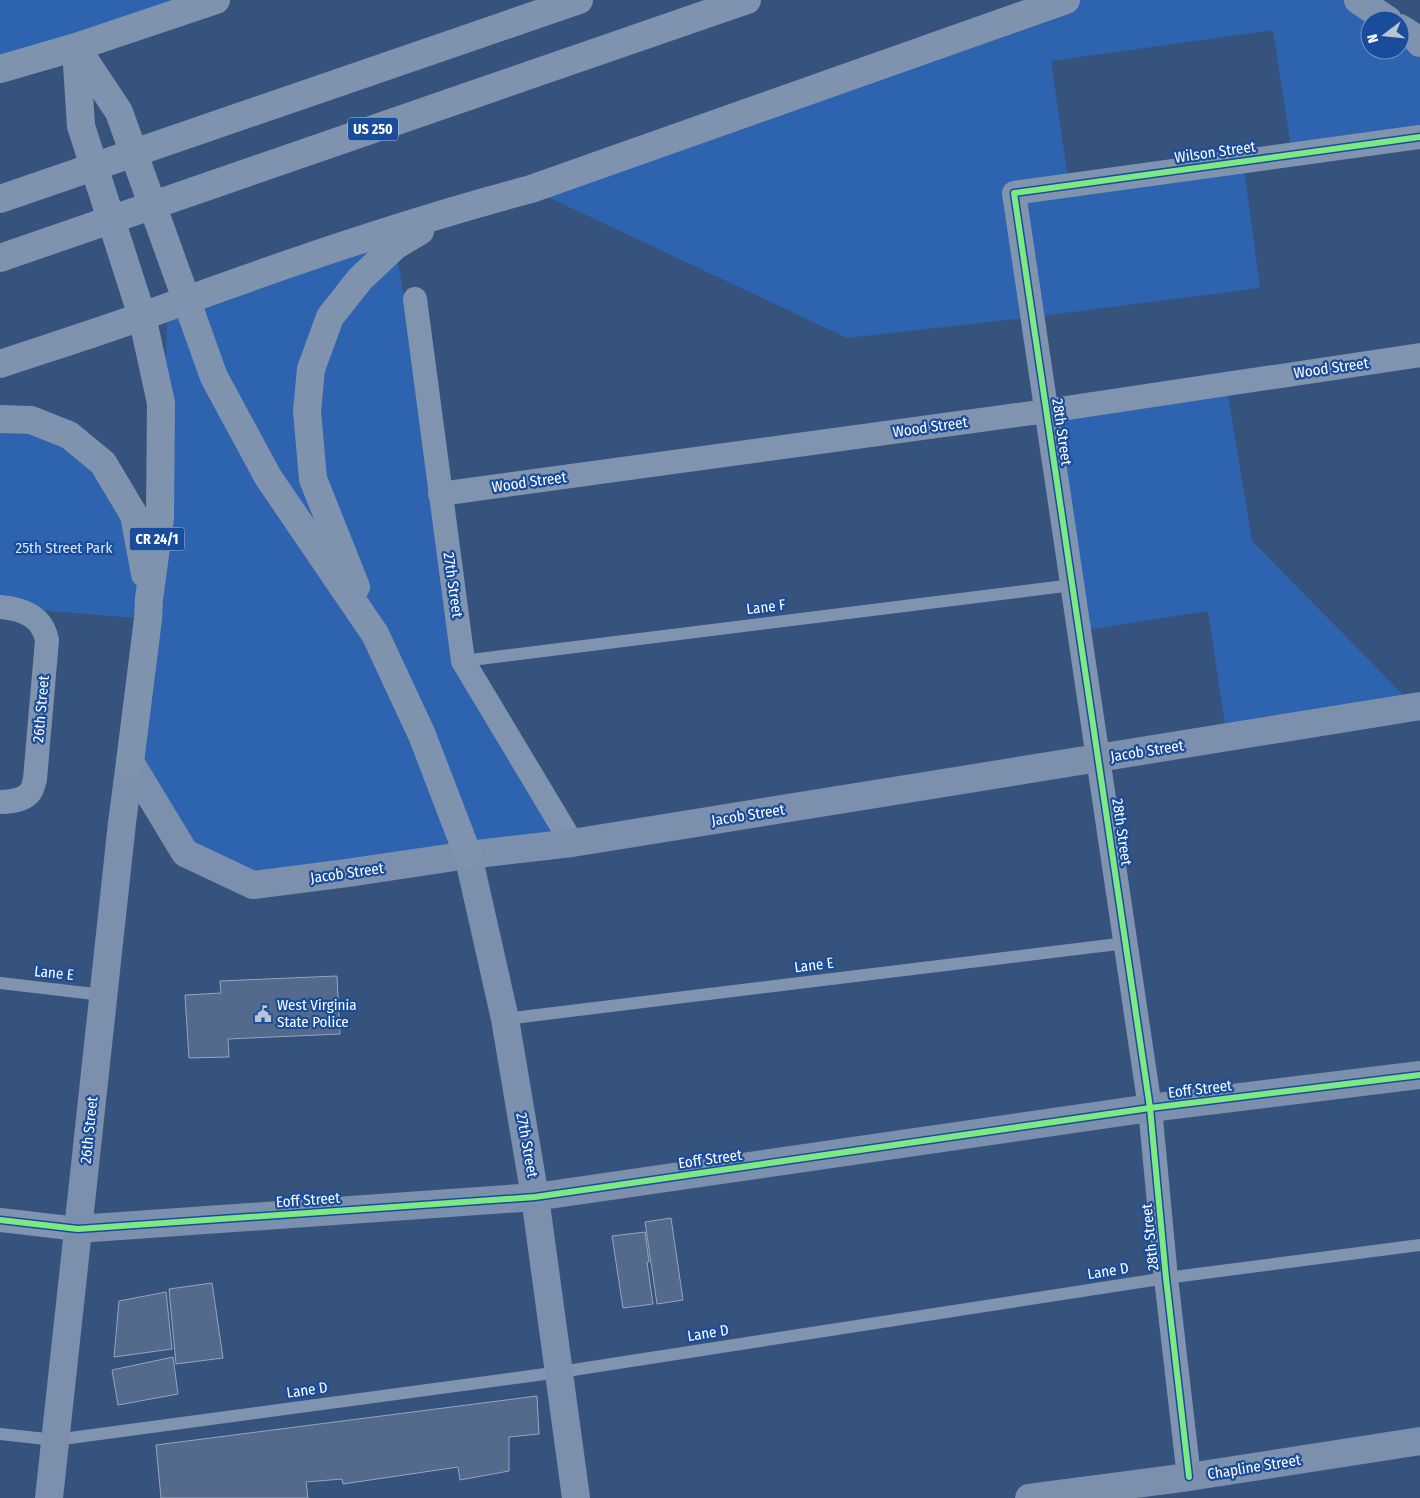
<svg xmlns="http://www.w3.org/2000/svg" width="1420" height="1498" viewBox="0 0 1420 1498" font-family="'Fira Sans Condensed',sans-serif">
<rect width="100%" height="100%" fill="#36537e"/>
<!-- green -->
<path fill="#2e63b0" d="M0 0H216L0 73Z
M1066 0H1358L1370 20V50H1400V28L1420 43V137L1292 154 1273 30 1051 61 1069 186 1243 161 1260 288 1033 317 847 338 531 189Z
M395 246 440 494 463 661 572 843 253 885 185 853 130 762 148 619 0 607V422L103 463 148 598 165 403 167 318 331 249Z
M1226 384 1252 541 1415 707 1227 738 1208 611 1079 631 1047 411Z"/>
<!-- building -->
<path fill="#536a8c" stroke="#95a5bd" d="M337 976 340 1034 228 1039 229 1057 189 1058 185 995 221 993 220 981Z
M671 1218 683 1300 657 1304 645 1222Z
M645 1232 649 1262H647L653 1304 623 1308 612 1236Z
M212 1283 223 1358 176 1364 169 1289Z
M166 1292 172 1349 114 1357 119 1301Z
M173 1357 178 1394 118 1405 112 1370Z
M537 1396 539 1434 509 1437V1471L460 1480 458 1467 343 1484 342 1479 306 1482 308 1498H161L156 1445Z"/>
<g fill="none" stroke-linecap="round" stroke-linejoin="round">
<!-- lane -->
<path stroke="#8194af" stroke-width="12" d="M463 661 1073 585
M0 983 103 995
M505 1019 1126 943
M0 1434 55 1440 560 1372 1166 1278 1420 1245"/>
<!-- street -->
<path stroke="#8194af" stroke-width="24" d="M415 299 463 661 572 843
M440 494 1047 411 1420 355
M0 607C23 609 42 616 47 640L35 779C34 782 33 788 31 791 25 800 10 802 0 802
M0 1220 78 1229
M1189 1477 1166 1278 1150 1108 1014 193 1420 137"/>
<!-- secondary -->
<path stroke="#7c8fac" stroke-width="28" d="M130 762 185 853 253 885 347 873 468 855 572 843 1420 706
M468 855 505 1019 535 1197 576 1498
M78 1229 535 1197 1150 1108 1420 1075
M49 1498 122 823 130 762
M1029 1498 1189 1477 1420 1441"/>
<!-- highway -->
<path stroke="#8093ae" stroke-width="28" d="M1358 0 1388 20
M1400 28 1417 39 1420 43
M76 47 119 112 214 377 268 477 375 634 422 735 468 855
M76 49 81 126 142 316 161 403 160 518 149 599 148 619 130 762
M0 69 76 47 216 0
M0 199 579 0
M0 258 747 0
M0 364C48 348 96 333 143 316 271 269 399 224 531 189L1066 0
M0 419 31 420 69 435 103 463 134 515 145 574
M356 587 313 479 307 411 311 369 330 317 360 279 395 246 420 231"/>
<!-- cycleway casing -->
<g stroke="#194d9b" stroke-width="9">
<path id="cycleway" d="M0 1220 78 1229 535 1197 1150 1108 1420 1075
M1189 1477 1166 1278 1150 1108 1014 193 1420 137"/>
</g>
<!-- cycleway -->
<use href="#cycleway" stroke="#7ce984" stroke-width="6"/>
</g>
<!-- icons -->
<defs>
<g id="civic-bare" transform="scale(1.35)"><path d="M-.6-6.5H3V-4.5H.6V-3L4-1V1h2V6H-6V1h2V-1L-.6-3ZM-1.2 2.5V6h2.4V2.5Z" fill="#b9c3d2" stroke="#194d9b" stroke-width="2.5" paint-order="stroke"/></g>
</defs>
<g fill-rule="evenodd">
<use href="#civic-bare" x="263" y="1014"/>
</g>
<g text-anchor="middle" stroke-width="4.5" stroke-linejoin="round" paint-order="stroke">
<!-- shield labels -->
<g fill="#194d9b" stroke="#bacae1" stroke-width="1">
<rect x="348" y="117.5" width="50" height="23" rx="4"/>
<rect x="129.5" y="527.5" width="55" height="23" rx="4"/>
</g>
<g font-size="14" font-weight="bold" fill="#fff">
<text x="373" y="134">US 250</text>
<text x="157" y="544">CR 24/1</text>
</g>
<!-- street labels -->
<g font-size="15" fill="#fff" stroke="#194d9b">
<text transform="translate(1215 152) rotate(-8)" y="5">Wilson Street</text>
<text transform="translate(1331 368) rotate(-8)" y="5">Wood Street</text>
<text transform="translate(930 427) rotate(-8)" y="5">Wood Street</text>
<text transform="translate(1062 432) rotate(82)" y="5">28th Street</text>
<text transform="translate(529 482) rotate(-8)" y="5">Wood Street</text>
<text transform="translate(453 585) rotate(82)" y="5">27th Street</text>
<text transform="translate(766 607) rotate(-7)" y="5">Lane F</text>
<text transform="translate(41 709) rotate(-85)" y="5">26th Street</text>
<text transform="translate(1147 751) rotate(-9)" y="5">Jacob Street</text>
<text transform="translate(748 815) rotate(-9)" y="5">Jacob Street</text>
<text transform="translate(1122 832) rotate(82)" y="5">28th Street</text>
<text transform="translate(347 873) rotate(-8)" y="5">Jacob Street</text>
<text transform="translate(814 965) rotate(-7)" y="5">Lane E</text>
<text transform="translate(54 973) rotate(6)" y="5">Lane E</text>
<text transform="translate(1200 1089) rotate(-7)" y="5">Eoff Street</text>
<text transform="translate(89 1130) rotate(-84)" y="5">26th Street</text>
<text transform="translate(527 1145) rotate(80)" y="5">27th Street</text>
<text transform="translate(710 1159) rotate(-8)" y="5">Eoff Street</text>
<text transform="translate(308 1200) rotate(-4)" y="5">Eoff Street</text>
<text transform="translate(1150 1237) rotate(-96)" y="5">28th Street</text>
<text transform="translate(1108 1271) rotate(-9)" y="5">Lane D</text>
<text transform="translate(708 1333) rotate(-9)" y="5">Lane D</text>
<text transform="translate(307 1390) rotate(-8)" y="5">Lane D</text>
<text transform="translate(1254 1467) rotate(-9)" y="5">Chapline Street</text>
</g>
<!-- park labels -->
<g font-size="15" fill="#d7e6fc" stroke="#194d9b">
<text x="64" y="553">25th Street Park</text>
</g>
<!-- poi labels -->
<g font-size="15" fill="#fff" stroke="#194d9b" text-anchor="start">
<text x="277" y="1010">West Virginia<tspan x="277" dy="17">State Police</tspan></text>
</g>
</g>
<!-- north arrow -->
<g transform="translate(1385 35) rotate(254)"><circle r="24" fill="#194d9b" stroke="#7594c3"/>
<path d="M0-4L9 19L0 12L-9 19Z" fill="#b9c3d2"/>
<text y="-8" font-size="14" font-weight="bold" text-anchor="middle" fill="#ffffff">N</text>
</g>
</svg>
